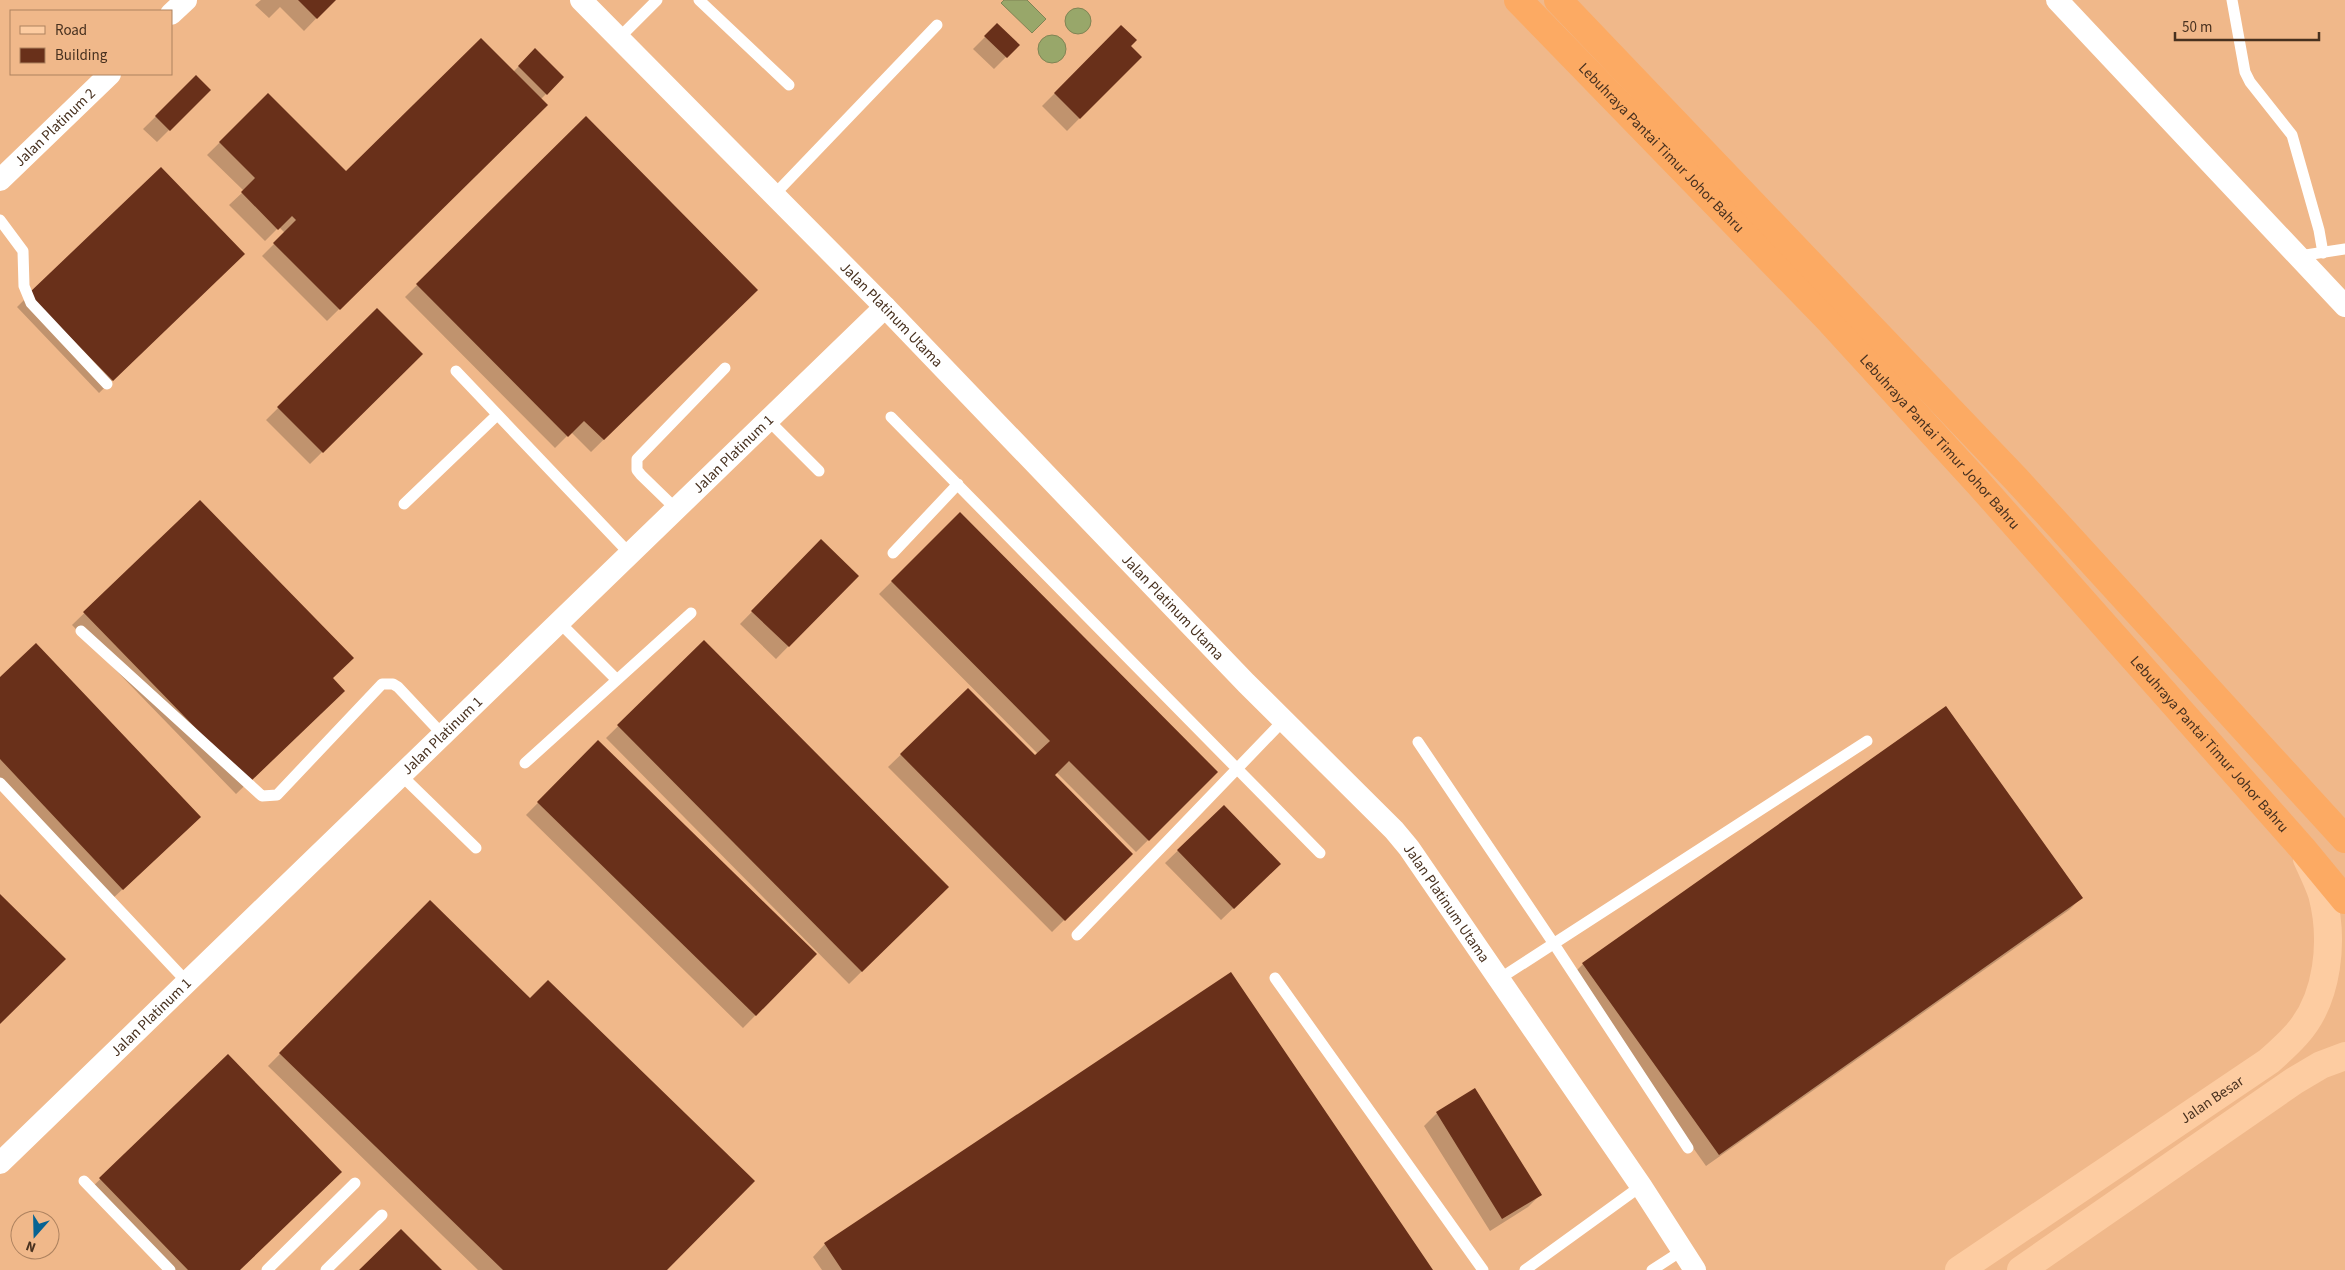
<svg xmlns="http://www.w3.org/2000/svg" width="2345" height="1270" viewBox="0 0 2345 1270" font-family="'Source Sans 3',sans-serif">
<rect width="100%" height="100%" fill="#f0b88a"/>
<!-- water -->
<path fill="#98a76a" stroke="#808454" d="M1004 0H1027L1046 19 1032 33 1001 3Z
M1065 21a13 13 0 1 1 26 0a13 13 0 1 1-26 0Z
M1038 49a14 14 0 1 1 28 0a14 14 0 1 1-28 0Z"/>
<!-- shadow -->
<path fill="#0003" d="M261 0H334L304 31 280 7 269 18 255 5Z
M997 25 1018 45 994 69 973 49Z
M1121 27 1129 46 1140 57 1067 131 1042 106Z
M535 50 563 77 541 99 546 105 327 321 262 256 285 233 279 227 265 241 229 205 244 191 207 155 268 95 346 172 513 72Z
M196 77 209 90 157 142 143 129Z
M586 118 756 290 591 452 571 432 555 448 405 297Z
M231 266 99 393 17 307 29 295Z
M377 310 421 354 310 464 266 420Z
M200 501 332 679 331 703 236 794 72 625Z
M960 514 1217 772 1136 852 1056 772 1053 775 1131 854 1052 932 888 767 968 690 1035 757 1038 754 879 594Z
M821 541 857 576 776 659 740 624Z
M704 642 947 887 849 984 606 738Z
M0 678 187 829 110 901 0 785Z
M598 742 816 954 743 1028 526 815Z
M1224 806 1267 876 1221 920 1165 863Z
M2081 898 2069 910 1706 1166 1571 976 1583 964Z
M430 902 666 1270H478L268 1066Z
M228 1056 239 1270H164L88 1191Z
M1474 1090 1540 1195 1528 1207 1490 1231 1424 1126 1437 1113Z
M825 1244 1431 1270H822L813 1257Z"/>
<!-- building -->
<path fill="#69301a" d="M298 0H336L317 19Z
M997 23 1020 45 1007 58 984 36Z
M1121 25 1137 40 1131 46 1142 57 1080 119 1054 93Z
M481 38 548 105 340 310 273 243 296 220 292 216 278 230 241 192 255 178 219 142 268 93 346 171Z
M535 48 564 77 547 95 518 66Z
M196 75 211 90 170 131 155 116Z
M586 116 758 290 604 440 584 421 568 437 416 284Z
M161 167 245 254 113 381 28 294Z
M377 308 423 354 323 453 277 407Z
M200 500 354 658 333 678 345 691 249 783 83 612Z
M960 512 1218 772 1149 841 1069 761 1055 775 1133 854 1065 921 900 754 968 688 1035 755 1050 741 891 581Z
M821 539 859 576 789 647 751 611Z
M704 640 949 887 862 972 617 725Z
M36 643 201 817 123 890 0 759V677Z
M1946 706 2083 898 1719 1155 1582 963Z
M598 740 817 954 756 1016 537 802Z
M1224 805 1281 864 1234 909 1177 850Z
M0 894 66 959 0 1024Z
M430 900 530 998 548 980 755 1181 667 1270H503L279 1053Z
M1231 972 1433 1270H842L824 1243Z
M228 1054 342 1172 240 1270H188L99 1178Z
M1475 1088 1542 1195 1502 1219 1436 1112Z
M401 1229 442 1270H359Z"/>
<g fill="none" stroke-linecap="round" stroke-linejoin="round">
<!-- lane -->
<path stroke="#fff" stroke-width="11" d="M699 0 789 85
M2232 0 2245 72 2250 82 2292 135 2319 230 2323 253
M619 38 657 0
M774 195 937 25
M0 220 23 251 24 286 31 303 107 384
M2299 256 2345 249
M456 371 630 554
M891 417 1320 853
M768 420 819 471
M404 504 497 415
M676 509 641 475 637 470V459L725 368
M893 553 958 484
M559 622 616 679
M81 631 262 796 277 795 382 684H393L398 687 443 735
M1418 742 1554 944 1688 1148
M525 763 691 613
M401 775 476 848
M0 783 187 982
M1077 935 1283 721
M1275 978 1483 1270
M1499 979 1867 741
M84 1181 170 1270
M267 1270 355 1183
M326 1270 382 1215
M1525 1270 1641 1186
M1652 1270 1683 1250"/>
<!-- street -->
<g stroke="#fff" stroke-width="22">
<path id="s1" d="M581 0 885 307 1246 683 1394 830 1409 848 1641 1186 1695 1270"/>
<path d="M2057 0 2345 306"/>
<path d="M171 14 186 0"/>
<path id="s2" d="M0 180 110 74"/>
<path id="s3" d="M0 1163 885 307"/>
</g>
<!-- primary -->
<g stroke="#fdcca1" stroke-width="28">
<path id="s4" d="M1959 1270 2269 1061C2278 1053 2288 1044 2296 1035 2329 999 2334 939 2322 894 2318 882 2312 870 2307 859"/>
<path d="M2021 1270 2294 1081 2321 1065 2345 1056"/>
</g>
<!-- highway -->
<g stroke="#fcaa63" stroke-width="28">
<path id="s5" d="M1518 0 1829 320 1980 485 2302 848 2345 900"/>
<path d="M1558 0 2016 479 2345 839"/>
</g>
</g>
<g text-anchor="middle" stroke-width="5" stroke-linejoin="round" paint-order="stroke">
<!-- street labels -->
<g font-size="15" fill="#48311f" stroke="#f0b88a">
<text dy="5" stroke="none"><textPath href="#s2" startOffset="76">Jalan Platinum 2</textPath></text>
<text dy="5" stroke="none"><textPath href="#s5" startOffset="206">Lebuhraya Pantai Timur Johor Bahru</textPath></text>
<text dy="5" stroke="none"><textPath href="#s1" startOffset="442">Jalan Platinum Utama</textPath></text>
<text dy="5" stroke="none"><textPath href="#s5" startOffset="611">Lebuhraya Pantai Timur Johor Bahru</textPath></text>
<text dy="5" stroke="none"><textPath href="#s3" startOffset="1020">Jalan Platinum 1</textPath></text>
<text dy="5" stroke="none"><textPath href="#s1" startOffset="848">Jalan Platinum Utama</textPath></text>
<text dy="5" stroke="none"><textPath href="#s3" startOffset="615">Jalan Platinum 1</textPath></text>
<text dy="5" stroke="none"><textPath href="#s5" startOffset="1016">Lebuhraya Pantai Timur Johor Bahru</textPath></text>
<text dy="5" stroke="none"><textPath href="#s1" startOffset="1252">Jalan Platinum Utama</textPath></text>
<text dy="5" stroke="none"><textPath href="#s3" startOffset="210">Jalan Platinum 1</textPath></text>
<text dy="5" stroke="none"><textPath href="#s4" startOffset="305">Jalan Besar</textPath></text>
</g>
</g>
<!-- legend -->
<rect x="10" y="10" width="162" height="65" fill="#f0b88a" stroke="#ad825f"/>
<rect x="20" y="26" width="25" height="8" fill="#fdcca1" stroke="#ad825f"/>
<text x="55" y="35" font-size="15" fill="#48311f">Road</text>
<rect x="20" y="48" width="25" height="15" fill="#69301a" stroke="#ad825f"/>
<text x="55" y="60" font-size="15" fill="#48311f">Building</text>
<!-- north arrow -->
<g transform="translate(35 1235) rotate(200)"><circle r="24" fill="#f0b88a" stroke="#ad825f"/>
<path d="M0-4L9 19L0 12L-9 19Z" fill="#066393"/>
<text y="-8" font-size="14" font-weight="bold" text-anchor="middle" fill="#48311f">N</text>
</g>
<!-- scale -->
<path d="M2175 32v8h144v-8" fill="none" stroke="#48311f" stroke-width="2.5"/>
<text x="2182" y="32" font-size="15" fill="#48311f" stroke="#f0b88a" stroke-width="4" paint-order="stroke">50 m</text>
</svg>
